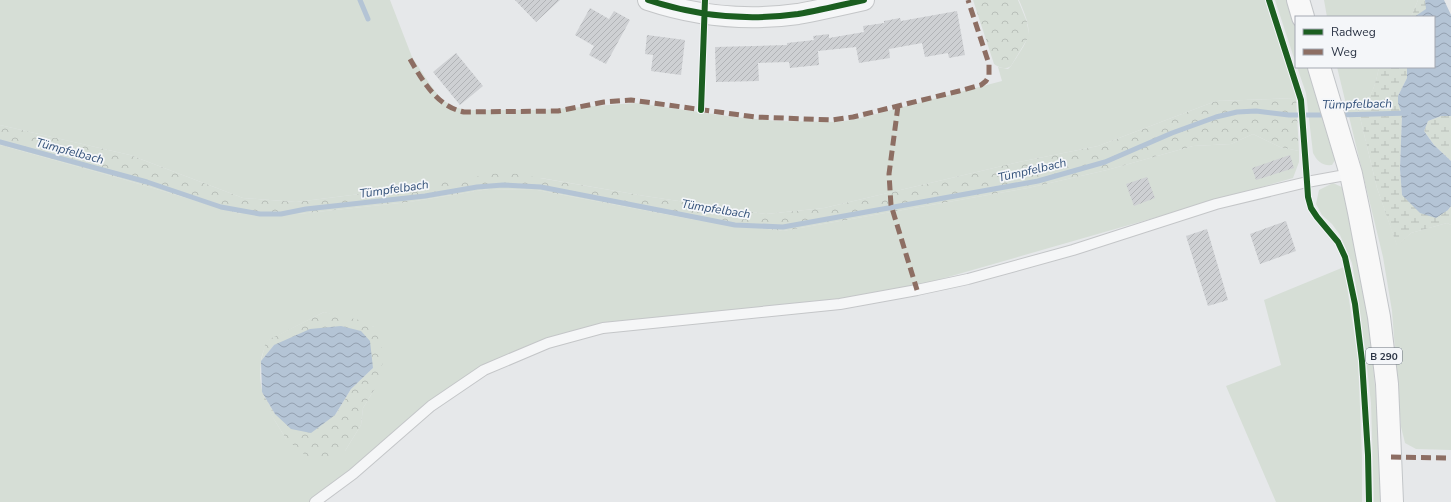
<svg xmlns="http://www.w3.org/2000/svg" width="1451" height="502" viewBox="0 0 1451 502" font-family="'Nunito Sans',sans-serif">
<defs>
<pattern id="forest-crowns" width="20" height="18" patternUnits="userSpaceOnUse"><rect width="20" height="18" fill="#d6ded6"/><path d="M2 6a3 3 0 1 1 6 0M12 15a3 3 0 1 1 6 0" fill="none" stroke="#b8bfb9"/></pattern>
<pattern id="wetland-marsh" width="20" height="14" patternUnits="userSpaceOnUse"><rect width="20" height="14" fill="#d6ded6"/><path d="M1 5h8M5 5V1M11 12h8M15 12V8" fill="none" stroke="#b8bfb9"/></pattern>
<pattern id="water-waves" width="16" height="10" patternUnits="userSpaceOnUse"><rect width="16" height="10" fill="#b4c4d5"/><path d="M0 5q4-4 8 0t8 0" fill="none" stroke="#93a0af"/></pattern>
<pattern id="building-hatch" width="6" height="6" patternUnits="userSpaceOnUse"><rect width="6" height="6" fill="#ced0d3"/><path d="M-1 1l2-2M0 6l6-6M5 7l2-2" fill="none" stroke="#b1b3b6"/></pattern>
</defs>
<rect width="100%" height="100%" fill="#e6e8ea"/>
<!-- green -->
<path fill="#d6ded6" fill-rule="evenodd" d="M0 0H390L412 57 429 83 441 99 454 107 466 110H542L635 103 734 117 778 121 838 122 857 119 1002 81 998 67 1008 69 1011 66C1031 35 1034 35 1019 0H1265L1293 83 1296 98 1216 101 1098 146 1019 162 824 208 766 214 645 196 541 178 400 189 296 202 243 198 130 155 0 125Z
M1275 0H1290L1296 19V64Z
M1324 0H1418L1411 17H1327Z
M1297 67H1311L1337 157 1332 165C1322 166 1317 161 1313 153L1306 93Z
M1337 67H1379C1376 83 1372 100 1358 109L1377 188 1397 245 1411 233 1447 223 1451 225V450L1416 449 1405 443 1401 427 1392 311 1383 257Z
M1253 134 1280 147 1299 151V162L1293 178 920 285 843 299 546 340 425 405 351 469 309 502H0V145L119 178 241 214H298L409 202 489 189 537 190 696 220 783 231 1028 188 1107 170 1193 146 1231 144ZM324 312 374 327V390L363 408 361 425 345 451 286 439C270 412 257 396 261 362 261 355 265 348 267 341Z
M1333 183 1344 188 1365 279 1379 429 1381 502H1374L1371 403 1365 349 1357 292 1352 263 1340 235 1332 224 1322 215 1316 204 1319 190Z
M1344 267 1358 358 1362 457V502H1276L1226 386 1281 365 1264 300Z"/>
<!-- forest -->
<path fill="url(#forest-crowns)" d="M973 0H1018L1027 22 1029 36 1011 66C1005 70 1000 68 994 64Z
M1296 98 1299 151 1280 147 1253 134 1231 144 1193 146 1107 170 1028 188 783 231 696 220 537 190 489 189 409 202 298 214H241L119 178 0 145V125L130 155 243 198 296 202 400 189 505 172 645 196 766 214 824 208 1019 162 1098 146 1216 101Z
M324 312 359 320 374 327 385 356 374 390 363 408 361 425 345 451 327 462 310 459 286 439 266 406 262 392 275 414 335 415 351 389 373 368 274 345 261 361 266 341Z"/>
<!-- wetland -->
<path fill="url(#wetland-marsh)" d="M1418 0H1425L1427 9 1414 17H1411Z
M1379 67H1407V78L1398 96V103L1402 114 1400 169 1402 195 1448 210 1451 206V225L1447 223 1411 233 1397 246 1377 188 1358 109C1372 100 1376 82 1379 67Z
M1441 116H1451V161L1434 145 1424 131 1428 121Z"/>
<!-- water -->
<path fill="url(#water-waves)" d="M1425 0H1444L1451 15V116H1441L1428 121 1424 131 1434 145 1451 161V206L1448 210 1436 218 1420 213 1402 195 1400 169 1402 114 1398 103V96L1407 78V67H1434V17H1414L1426 9Z
M341 326 361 331 370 341 373 368 351 389 335 415 311 433 291 429 275 414 262 392 261 361 274 345 310 329Z"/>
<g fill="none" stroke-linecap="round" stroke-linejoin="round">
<!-- stream -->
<path stroke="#b4c4d5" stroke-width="5" d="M360 0 368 19
M1339 115 1409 113
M0 142 147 182 221 207 260 214H281L306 209 425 196 477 187 503 185 541 187 735 225 783 227 1038 181 1105 162 1172 133 1216 117 1237 112 1256 111 1289 115H1329"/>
</g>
<!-- building -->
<path fill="url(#building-hatch)" d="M515 0H560L536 22Z
M590 8 609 19 614 11 630 20 606 64 589 55 594 46 575 35Z
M957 11 965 55 949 58 948 53 925 57 922 43 889 49 890 58 859 63 856 47 818 51 819 65 790 68 789 62 758 63 759 81 716 82 715 47 787 45V43L814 40 813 36 829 34V38L864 32 863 26 884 23V21L900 18 901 21Z
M647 35 685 40 681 75 651 71 653 55 645 54Z
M456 53 483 86 460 105 433 72Z
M1290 155 1294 168 1256 180 1252 168Z
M1147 177 1155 198 1134 206 1126 184Z
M1286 221 1296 251 1260 264 1250 234Z
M1207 229 1228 300 1208 306 1186 236Z"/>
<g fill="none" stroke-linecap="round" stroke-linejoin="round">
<!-- lane casing -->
<g stroke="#c4c6c8" stroke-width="12">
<path id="lane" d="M315 502 353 474 431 406 484 370 548 343 603 328 840 304 917 290 968 279 1073 250 1216 204 1307 182 1351 174"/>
</g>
<!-- street casing -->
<g stroke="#c4c6c8" stroke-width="22">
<path id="street" d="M648 0C696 16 748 21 798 14 820 10 842 5 864 0"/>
</g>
<!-- primary casing -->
<g stroke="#c2c5c8" stroke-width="24">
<path id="primary" d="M1298 0 1303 17
M1319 67 1351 174 1359 212 1379 317 1387 384 1392 502"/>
</g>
<!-- lane -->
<use href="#lane" stroke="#f5f6f7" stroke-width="10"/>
<!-- street -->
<use href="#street" stroke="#f5f6f7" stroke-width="20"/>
<!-- primary -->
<use href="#primary" stroke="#f8f8f8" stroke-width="22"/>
<!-- quiet -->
<path stroke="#8d6e63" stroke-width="5" stroke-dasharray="10 5" stroke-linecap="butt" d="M410 59C423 82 438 107 464 112L558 111 604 102 631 100 755 117 832 120 853 117 959 91 981 85 986 81 989 76V64L968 0
M898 106 889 174 891 205 917 290
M1391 457 1451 458"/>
<!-- cycleway casing -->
<g stroke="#f4f6f9" stroke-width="8">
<path id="cycleway" d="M648 0C696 16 748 21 798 14 820 10 842 5 864 0
M1269 0 1301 100 1307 182 1308 197 1311 208 1317 217 1338 242 1345 257 1355 304 1362 361 1368 455 1369 502
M701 110 705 0"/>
</g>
<!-- cycleway -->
<use href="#cycleway" stroke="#1b5e20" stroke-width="6"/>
</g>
<g text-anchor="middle" stroke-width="3.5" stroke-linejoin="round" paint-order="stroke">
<!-- shield labels -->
<rect fill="#f4f6f9" stroke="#676e7b" stroke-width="1" x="1366" y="348" width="36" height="16" rx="3"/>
<g font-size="10" font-weight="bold" fill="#2b3445">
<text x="1384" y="360">B 290</text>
</g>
<!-- water labels -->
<g font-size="12" font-style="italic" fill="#34527a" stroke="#f4f6f9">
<text transform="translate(1357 104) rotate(-1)" y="4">Tümpfelbach</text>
<text transform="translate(70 151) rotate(15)" y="4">Tümpfelbach</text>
<text transform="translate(1032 170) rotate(-13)" y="4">Tümpfelbach</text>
<text transform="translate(394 189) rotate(-8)" y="4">Tümpfelbach</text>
<text transform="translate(716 209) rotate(9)" y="4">Tümpfelbach</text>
</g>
</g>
<!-- legend -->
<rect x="1295" y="16" width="140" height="52" fill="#f4f6f9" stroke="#a4a8b1"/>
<rect x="1303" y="29" width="20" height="6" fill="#1b5e20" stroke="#a4a8b1"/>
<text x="1331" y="36" font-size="12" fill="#2b3445">Radweg</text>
<rect x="1303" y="49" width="20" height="6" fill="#8d6e63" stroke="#a4a8b1"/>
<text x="1331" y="56" font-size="12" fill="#2b3445">Weg</text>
</svg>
